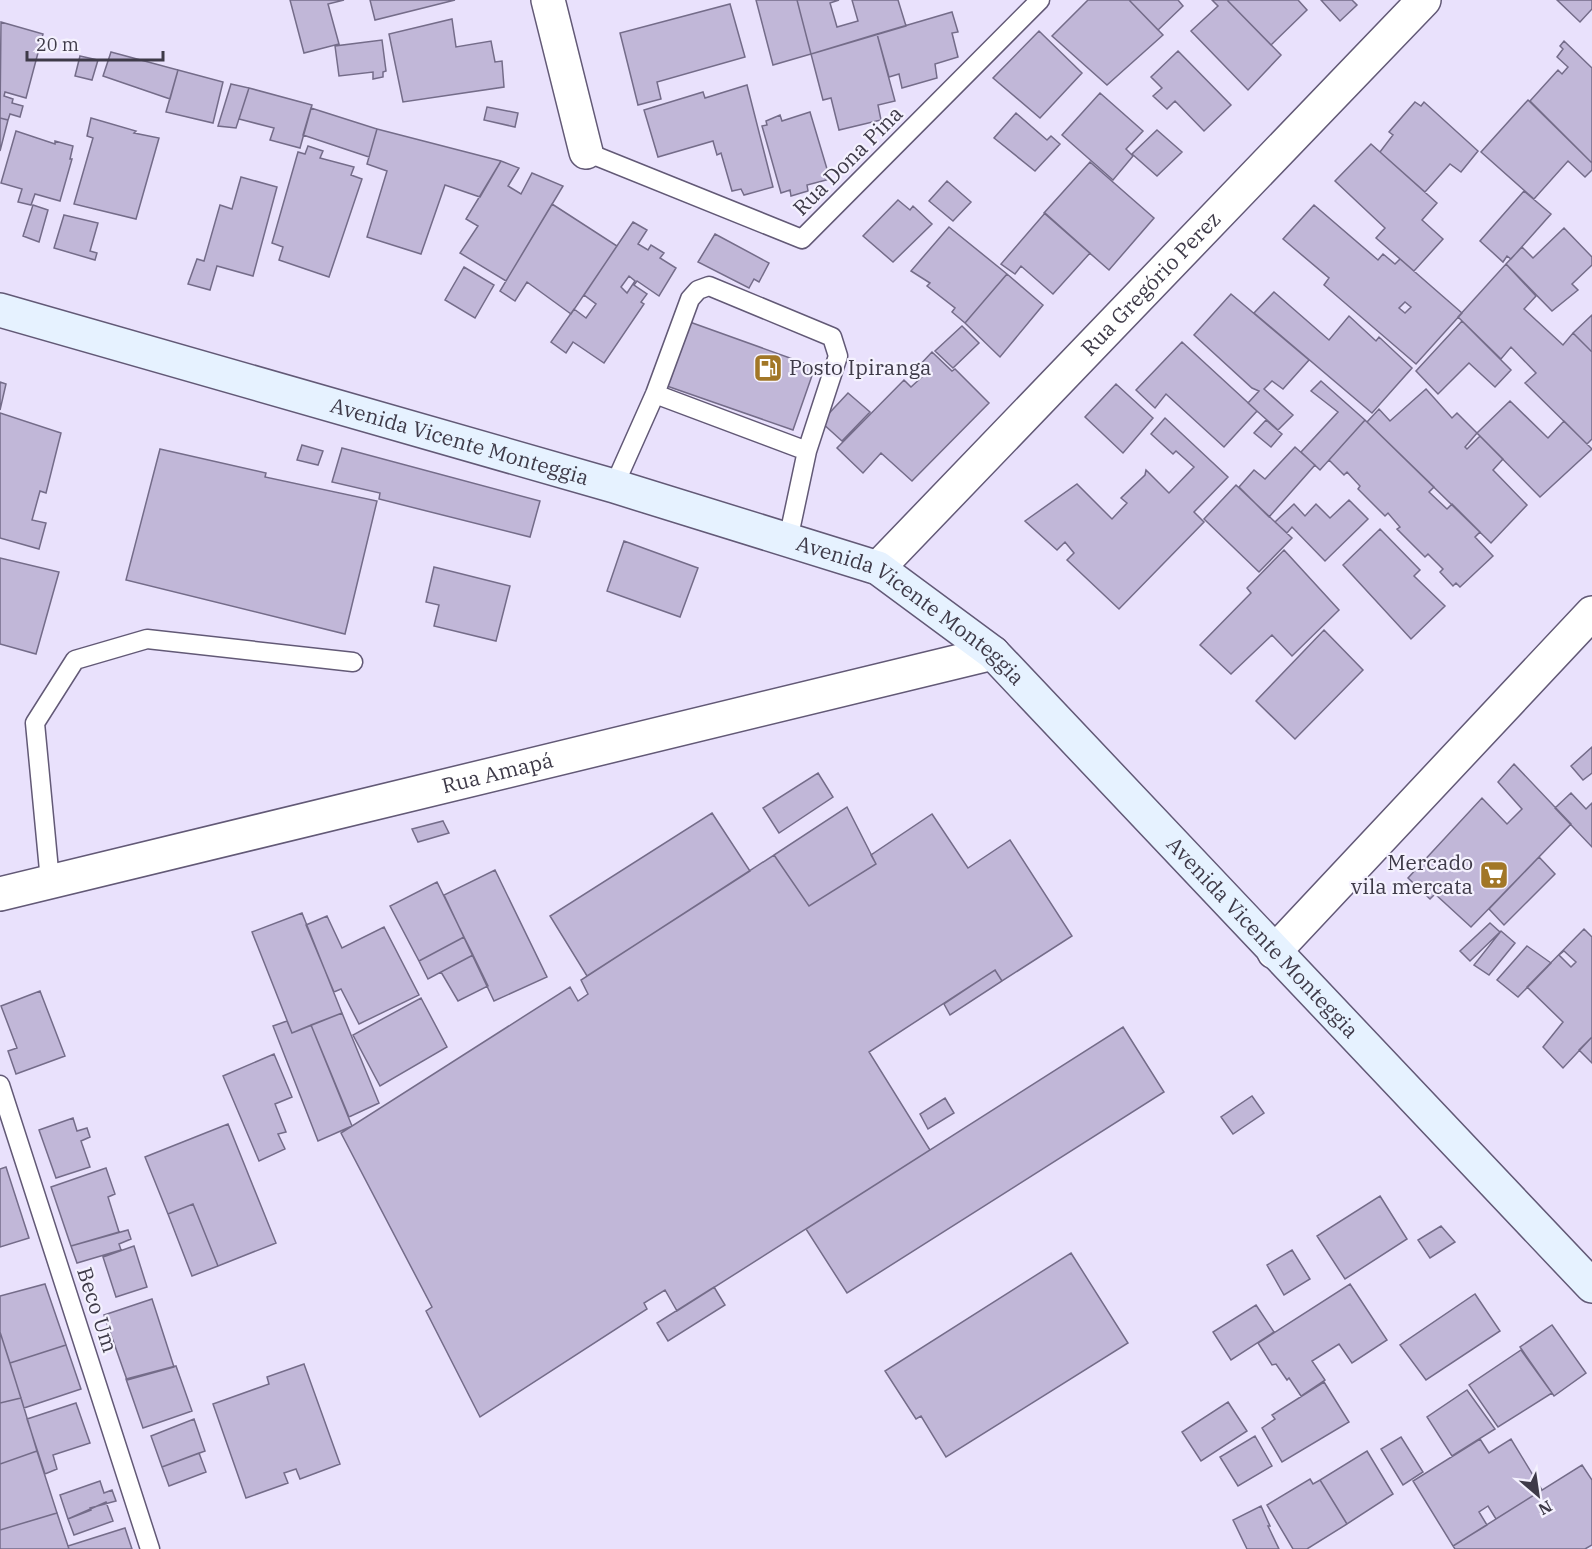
<svg xmlns="http://www.w3.org/2000/svg" width="1592" height="1549" viewBox="0 0 1592 1549" font-family="'IBM Plex Serif',serif">
<rect width="100%" height="100%" fill="#e9e1fc"/>
<!-- building -->
<path fill="#c1b7d8" stroke="#746c89" stroke-width="1.5" fill-rule="evenodd" d="M290 0H344L328 4 339 44 304 53Z
M370 0H455L375 20Z
M756 0H797L811 54 773 65Z
M797 0H839L830 3 837 27 858 21 852 0H898L906 26 811 54Z
M1088 0H1129L1163 35 1107 85 1052 36Z
M1129 0H1178L1183 6 1158 30Z
M1212 0H1227L1281 55 1248 90 1191 31 1218 6Z
M1227 0H1298L1307 10 1271 45Z
M1321 0H1352L1357 5 1340 21Z
M1557 0H1592V9L1580 22Z
M730 4 745 57 657 82 661 99 638 105 620 33Z
M952 12 958 32 952 33 958 57 935 64 937 78 902 88 899 74 889 77 877 34Z
M452 19 456 47 491 41 495 62 502 61 504 87 403 102 389 34Z
M1 22 43 34 26 98 5 92 4 96 13 99 12 103 23 106 20 117 10 114 8 120 0 118Z
M1039 31 1082 73 1040 118 993 78Z
M877 34 895 101 878 105 881 120 839 130 831 98 823 100 811 54Z
M382 40 386 71 383 72V77L373 79V72L339 76 335 46Z
M1564 41 1592 68V163L1530 101 1558 70 1562 74 1568 67 1557 57 1563 49 1560 46Z
M1178 51 1231 105 1204 131 1175 101 1167 109 1153 96 1162 88 1151 77Z
M111 52 178 70 170 99 103 76Z
M80 56 98 60 92 80 75 76Z
M178 70 223 82 213 123 166 112Z
M231 84 249 88 236 128 218 126Z
M747 85 773 187 744 195 741 189 732 191 721 153 717 155 713 141 658 157 644 110 703 92 705 98Z
M249 88 312 105 300 148 270 140 274 128 239 119Z
M1100 93 1143 131 1126 149 1133 156 1113 180 1062 135Z
M1528 100 1592 163V170L1585 177 1568 161 1534 199 1481 152Z
M1415 102 1421 106 1424 102 1478 151 1461 172 1450 164 1425 192 1380 152 1393 135 1389 132Z
M487 107 518 113 515 127 484 120Z
M311 108 377 129 369 157 303 135Z
M810 112 830 179 807 185 808 191 791 196 790 190 781 193 762 126 767 125 766 121 780 115 782 121Z
M1016 113 1047 140 1051 136 1060 144 1035 171 994 138Z
M0 118 8 120 0 151Z
M91 118 136 131 134 133 159 138 136 219 74 204 93 138 87 136Z
M377 129 501 161 480 197 445 185 421 254 367 237 387 171 367 164Z
M1157 130 1182 152 1157 176 1132 154Z
M16 131 55 144V141L73 146 70 159H72L60 201 35 194 31 205 18 202 22 189 1 183Z
M1371 144 1437 203 1422 220 1443 239 1414 271 1376 238 1385 228 1335 181Z
M308 146 323 151 320 158 354 167 351 175 362 179 329 277 279 260 283 247 272 243 298 152 305 154Z
M501 161 519 168 508 186 521 194 532 173 563 186 506 281 460 253 478 226 466 219Z
M1090 162 1154 218 1109 270 1044 213Z
M241 177 277 187 253 276 217 266 210 290 188 284 197 259 204 261 220 205 232 209Z
M947 181 971 202 953 221 929 201Z
M1524 191 1551 214 1511 259 1507 256 1503 262 1480 241Z
M898 200 910 210 913 206 932 224 893 262 863 236Z
M552 204 617 246 571 314 527 282 515 301 500 291Z
M33 205 48 210 39 242 23 236Z
M1314 205 1378 260 1383 254 1395 264 1400 259 1462 313 1416 364 1324 285 1329 278 1283 239ZM1405 302 1411 307 1405 313 1399 308Z
M1045 213 1090 253 1053 294 1021 266 1015 274 1001 264Z
M64 215 98 223 90 251 97 253 95 260 54 248Z
M633 222 647 230 638 244 648 250 651 245 664 253 660 258 676 268 659 296 637 281 634 285 647 294 641 302 644 304 604 363 573 342 566 353 551 342 574 309 586 318 596 304 584 295ZM629 276 635 281 627 293 621 287Z
M949 227 1007 274 965 323 952 312 955 308 927 286 930 283 911 271Z
M1564 228 1592 257V265L1572 284 1578 290 1552 311 1506 264 1522 247 1533 258Z
M715 234 769 263 759 282 754 279 749 288 698 262Z
M1506 264 1536 296 1524 309 1563 345 1573 333 1592 352V439L1587 444 1525 383 1536 373 1511 347 1501 359 1458 317Z
M464 267 494 285 475 318 445 300Z
M1007 274 1043 305 1000 357 965 323Z
M1274 292 1329 340 1349 316 1376 341 1379 337 1412 368 1372 413 1254 313Z
M1231 294 1309 360 1283 389 1272 381 1264 389 1293 415 1278 430 1248 403 1259 391 1252 388 1194 335Z
M1592 315V352L1573 333Z
M687 321 815 367 793 430 664 385Z
M1462 321 1511 370 1495 387 1469 363 1438 394 1416 371Z
M962 326 979 343 953 368 935 351Z
M1182 342 1257 411 1224 447 1166 394 1155 408 1136 390Z
M932 352 952 371 955 369 989 403 912 481 881 453 863 473 837 448 904 380 911 387 924 375 917 368Z
M1321 381 1365 420 1320 470 1301 452 1338 412 1311 391Z
M0 382 6 384 0 410Z
M1116 384 1153 418 1123 453 1085 417Z
M1426 389 1452 418 1457 413 1477 433 1465 447 1467 449 1480 436 1503 459 1493 470 1527 505 1491 543 1367 422 1379 409 1390 421Z
M848 393 870 412 842 441 821 422Z
M1510 401 1548 438 1564 421 1592 449 1540 497 1477 433Z
M0 413 61 433 46 493 40 491 32 520 46 523 39 549 0 538Z
M1165 418 1228 477 1194 512 1204 522 1119 609 1067 560 1074 553 1065 542 1057 550 1025 521 1077 484 1112 519 1127 503 1121 498 1145 475 1146 470 1169 493 1194 467 1176 451 1173 454 1151 434Z
M1266 420 1282 434 1271 447 1254 433Z
M1365 420 1434 487 1429 492 1447 509 1452 504 1480 532 1475 537 1493 556 1460 587 1456 583 1453 586 1440 572 1443 569 1428 554 1425 557 1397 529 1400 527 1388 513 1385 516 1358 489 1360 486 1347 472 1344 475 1329 460Z
M302 445 323 451 318 465 297 460Z
M1295 447 1315 465 1269 517 1239 487 1254 470 1265 479Z
M342 448 540 501 530 537 379 499 380 493 332 482Z
M160 449 266 473 265 477 377 501 345 634 126 580Z
M1236 485 1292 538 1259 572 1204 519Z
M1349 500 1368 519 1325 561 1292 527 1287 533 1275 522 1294 504 1305 516 1316 504 1330 518Z
M1380 529 1420 570 1414 576 1445 606 1411 639 1343 565Z
M624 541 698 568 680 617 607 591Z
M1284 550 1339 610 1292 656 1272 635 1231 674 1200 645 1251 593 1247 588Z
M0 558 59 572 36 654 0 644Z
M434 567 510 586 496 641 434 626 439 605 426 602Z
M1324 630 1363 670 1295 739 1256 701Z
M1592 747V773L1583 780 1571 766Z
M1514 764 1571 824 1471 927 1435 894 1430 899 1408 878 1482 798 1507 824 1522 809 1498 782Z
M818 773 833 797 779 833 763 808Z
M1571 793 1586 809 1592 803V847L1555 808Z
M847 807 876 864 809 906 774 855Z
M712 813 750 871 587 976 550 916Z
M932 814 968 868 1010 840 1072 936 1002 981 995 970 869 1052 930 1150 677 1311 665 1290 644 1303 647 1309 480 1417 426 1311 432 1307 341 1133 570 987 578 1001 588 994 581 980 774 855 809 906 876 864 871 855Z
M443 821 449 833 418 842 412 829Z
M1539 857 1555 874 1504 925 1489 909Z
M495 870 547 977 494 1001 444 895Z
M437 882 464 937 419 961 390 906Z
M302 913 342 1013 292 1033 252 932Z
M327 916 342 948 384 927 419 995 359 1024 341 989 334 992 306 925Z
M1490 923 1500 932 1470 961 1460 951Z
M1584 929 1592 937V1037L1563 1068 1543 1047 1563 1022 1527 987ZM1564 951 1576 962 1571 967 1559 955Z
M1501 931 1515 943 1489 975 1474 965Z
M464 937 473 955 428 979 419 961Z
M1527 946 1551 963 1518 997 1497 980Z
M473 955 488 986 458 1001 441 972Z
M995 970 1002 981 950 1015 944 1004Z
M40 991 65 1056 16 1074 8 1051 17 1048 1 1006Z
M421 998 447 1047 380 1086 353 1035Z
M342 1013 379 1103 349 1117 311 1025Z
M287 1021 292 1033 311 1025 352 1126 318 1141 273 1026Z
M1123 1027 1164 1092 847 1293 806 1229Z
M1592 1037V1063L1579 1050Z
M274 1054 292 1097 275 1104 286 1132 278 1134 285 1149 259 1161 223 1076Z
M1252 1096 1264 1113 1233 1134 1221 1117Z
M945 1098 954 1113 928 1129 920 1114Z
M73 1118 77 1131 87 1128 90 1137 81 1141 90 1167 56 1178 39 1130Z
M228 1124 276 1243 218 1266 193 1204 168 1214 145 1157Z
M6 1167 29 1238 0 1247V1169Z
M106 1168 115 1194 108 1197 119 1232 71 1246 51 1187Z
M1380 1196 1407 1239 1345 1279 1317 1236Z
M193 1204 218 1266 192 1276 168 1214Z
M1441 1226 1455 1242 1430 1258 1418 1240Z
M128 1230 131 1239 119 1244 121 1250 77 1263 71 1246Z
M134 1246 147 1287 116 1297 103 1257Z
M1292 1250 1310 1279 1284 1295 1267 1265Z
M1071 1253 1128 1343 946 1457 921 1416 916 1419 885 1371Z
M45 1284 66 1345 10 1363 0 1332V1296Z
M1350 1284 1387 1340 1352 1363 1339 1344 1312 1361 1325 1380 1301 1396 1289 1378 1287 1380 1276 1364 1272 1365 1258 1343Z
M714 1287 725 1305 668 1341 657 1323Z
M1475 1294 1500 1331 1426 1380 1400 1345Z
M152 1299 174 1367 127 1380 104 1315Z
M1256 1305 1274 1332 1231 1360 1213 1332Z
M1552 1325 1586 1373 1554 1396 1520 1347Z
M0 1332 21 1398 0 1403Z
M66 1345 81 1389 24 1408 10 1363Z
M1521 1350 1552 1393 1498 1427 1469 1385Z
M304 1364 340 1464 300 1479 296 1469 284 1473 288 1483 246 1498 213 1404 269 1384 267 1377Z
M176 1366 192 1411 143 1428 126 1379Z
M1324 1382 1349 1422 1282 1462 1262 1428 1275 1419 1272 1415Z
M1467 1390 1495 1429 1452 1456 1427 1417Z
M21 1398 37 1451 0 1464V1403Z
M1228 1402 1247 1431 1201 1461 1182 1432Z
M76 1403 90 1443 53 1455 57 1469 45 1474 27 1419Z
M194 1419 205 1451 162 1467 151 1436Z
M1255 1436 1272 1466 1238 1486 1220 1457Z
M1401 1437 1423 1472 1403 1485 1381 1449Z
M1480 1439 1489 1453 1511 1439 1542 1490 1496 1519 1488 1506 1479 1512 1487 1525 1453 1546 1413 1481Z
M37 1451 57 1513 0 1530V1464Z
M1367 1451 1393 1494 1347 1524 1320 1480Z
M199 1453 206 1472 169 1486 162 1467Z
M1582 1465 1592 1480V1545L1585 1549H1455L1453 1546Z
M1310 1479 1313 1484 1320 1480 1347 1524 1307 1549H1293L1267 1505Z
M100 1481 104 1493 112 1490 116 1501 90 1508 91 1510 68 1519 60 1495Z
M106 1502 113 1521 74 1535 68 1519Z
M1261 1506 1270 1526H1268L1279 1549H1247L1233 1520Z
M57 1513 69 1549H0V1530Z
M125 1528 132 1549H69L68 1546Z"/>
<g fill="none" stroke-linecap="round" stroke-linejoin="round">
<!-- service casing -->
<g stroke="#625976" stroke-width="21">
<path id="service" d="M586 152 802 239 1040 0
M655 394 807 451
M614 486 655 394 690 299 698 290 709 286 832 337 838 356 807 451 788 540
M50 881 35 723 75 660 147 639 353 662
M0 1085 150 1549"/>
</g>
<!-- minor casing -->
<g stroke="#625976" stroke-width="36">
<g id="minor">
<path d="M548 0 586 152"/>
<path id="s1" d="M878 568 1424 0"/>
<path id="s2" d="M0 894 993 653"/>
</g>
</g>
<!-- tertiary casing -->
<g stroke="#625976" stroke-width="36">
<path id="tertiary" d="M1274 952 1592 613"/>
</g>
<!-- secondary casing -->
<g stroke="#625976" stroke-width="36">
<g id="secondary">
<path id="s3" d="M0 310 614 486 878 568 993 653 1592 1286"/>
</g>
</g>
<!-- service -->
<use href="#service" stroke="#fff" stroke-width="18"/>
<!-- minor -->
<use href="#minor" stroke="#fff" stroke-width="33"/>
<!-- tertiary -->
<use href="#tertiary" stroke="#fff" stroke-width="33"/>
<!-- secondary -->
<use href="#secondary" stroke="#e6f2ff" stroke-width="33"/>
</g>
<!-- icons -->
<defs>
<g id="fuel-square" transform="scale(1.5)"><rect x="-9" y="-9" width="18" height="18" rx="4" fill="#a27727" stroke="#f4f1fe"/><path d="M-5.5-6h7V0h2V4h1.3V-2.5L3-4.5l.8-.8L6-3V5H2.5V1h-1V6h-7ZM-4.2-4.7v3.2H.2V-4.7Z" fill="#fff"/></g>
<g id="supermarket-square" transform="scale(1.5)"><rect x="-9" y="-9" width="18" height="18" rx="4" fill="#a27727" stroke="#f4f1fe"/><path d="M-6-5.5h2.5l.6 2H6L4.5 2H-2.5L-4.4-4H-6ZM-1.5 3.2a1.3 1.3 0 1 0 .1 0ZM3 3.2a1.3 1.3 0 1 0 .1 0Z" fill="#fff"/></g>
</defs>
<g fill-rule="evenodd">
<use href="#fuel-square" x="768" y="368"/>
<use href="#supermarket-square" x="1494" y="875"/>
</g>
<g text-anchor="middle" stroke-width="4.5" stroke-linejoin="round" paint-order="stroke">
<!-- street labels -->
<g font-size="21" fill="#3e3a48" stroke="#f4f1fe">
<text transform="translate(848 161) rotate(-45)" y="7">Rua Dona Pina</text>
<text dy="7" stroke="none"><textPath href="#s1" startOffset="394">Rua Gregório Perez</textPath></text>
<text dy="7" stroke="none"><textPath href="#s3" startOffset="478">Avenida Vicente Monteggia</textPath></text>
<text dy="7" stroke="none"><textPath href="#s3" startOffset="964">Avenida Vicente Monteggia</textPath></text>
<text dy="7" stroke="none"><textPath href="#s2" startOffset="512">Rua Amapá</textPath></text>
<text dy="7" stroke="none"><textPath href="#s3" startOffset="1450">Avenida Vicente Monteggia</textPath></text>
<text transform="translate(97 1310) rotate(72)" y="7">Beco Um</text>
</g>
<!-- poi labels -->
<g font-size="21" fill="#3e3a48" stroke="#f4f1fe" text-anchor="start">
<text x="789" y="375">Posto Ipiranga</text>
<text x="1473" y="870" text-anchor="end">Mercado<tspan x="1473" dy="24">vila mercata</tspan></text>
</g>
</g>
<!-- north arrow -->
<g transform="translate(1538 1495) rotate(151)" stroke="#f4f1fe" stroke-width="4.5" paint-order="stroke">
<path d="M0-4.5L10 22L0 15L-10 22Z" fill="#3e3a48"/>
<text y="-9" font-size="16" font-weight="bold" text-anchor="middle" fill="#3e3a48">N</text>
</g>
<!-- scale -->
<path d="M27 51v9h136v-9" fill="none" stroke="#3e3a48" stroke-width="3"/>
<text x="36" y="51" font-size="18" fill="#3e3a48" stroke="#f4f1fe" stroke-width="4.5" paint-order="stroke">20 m</text>
</svg>
